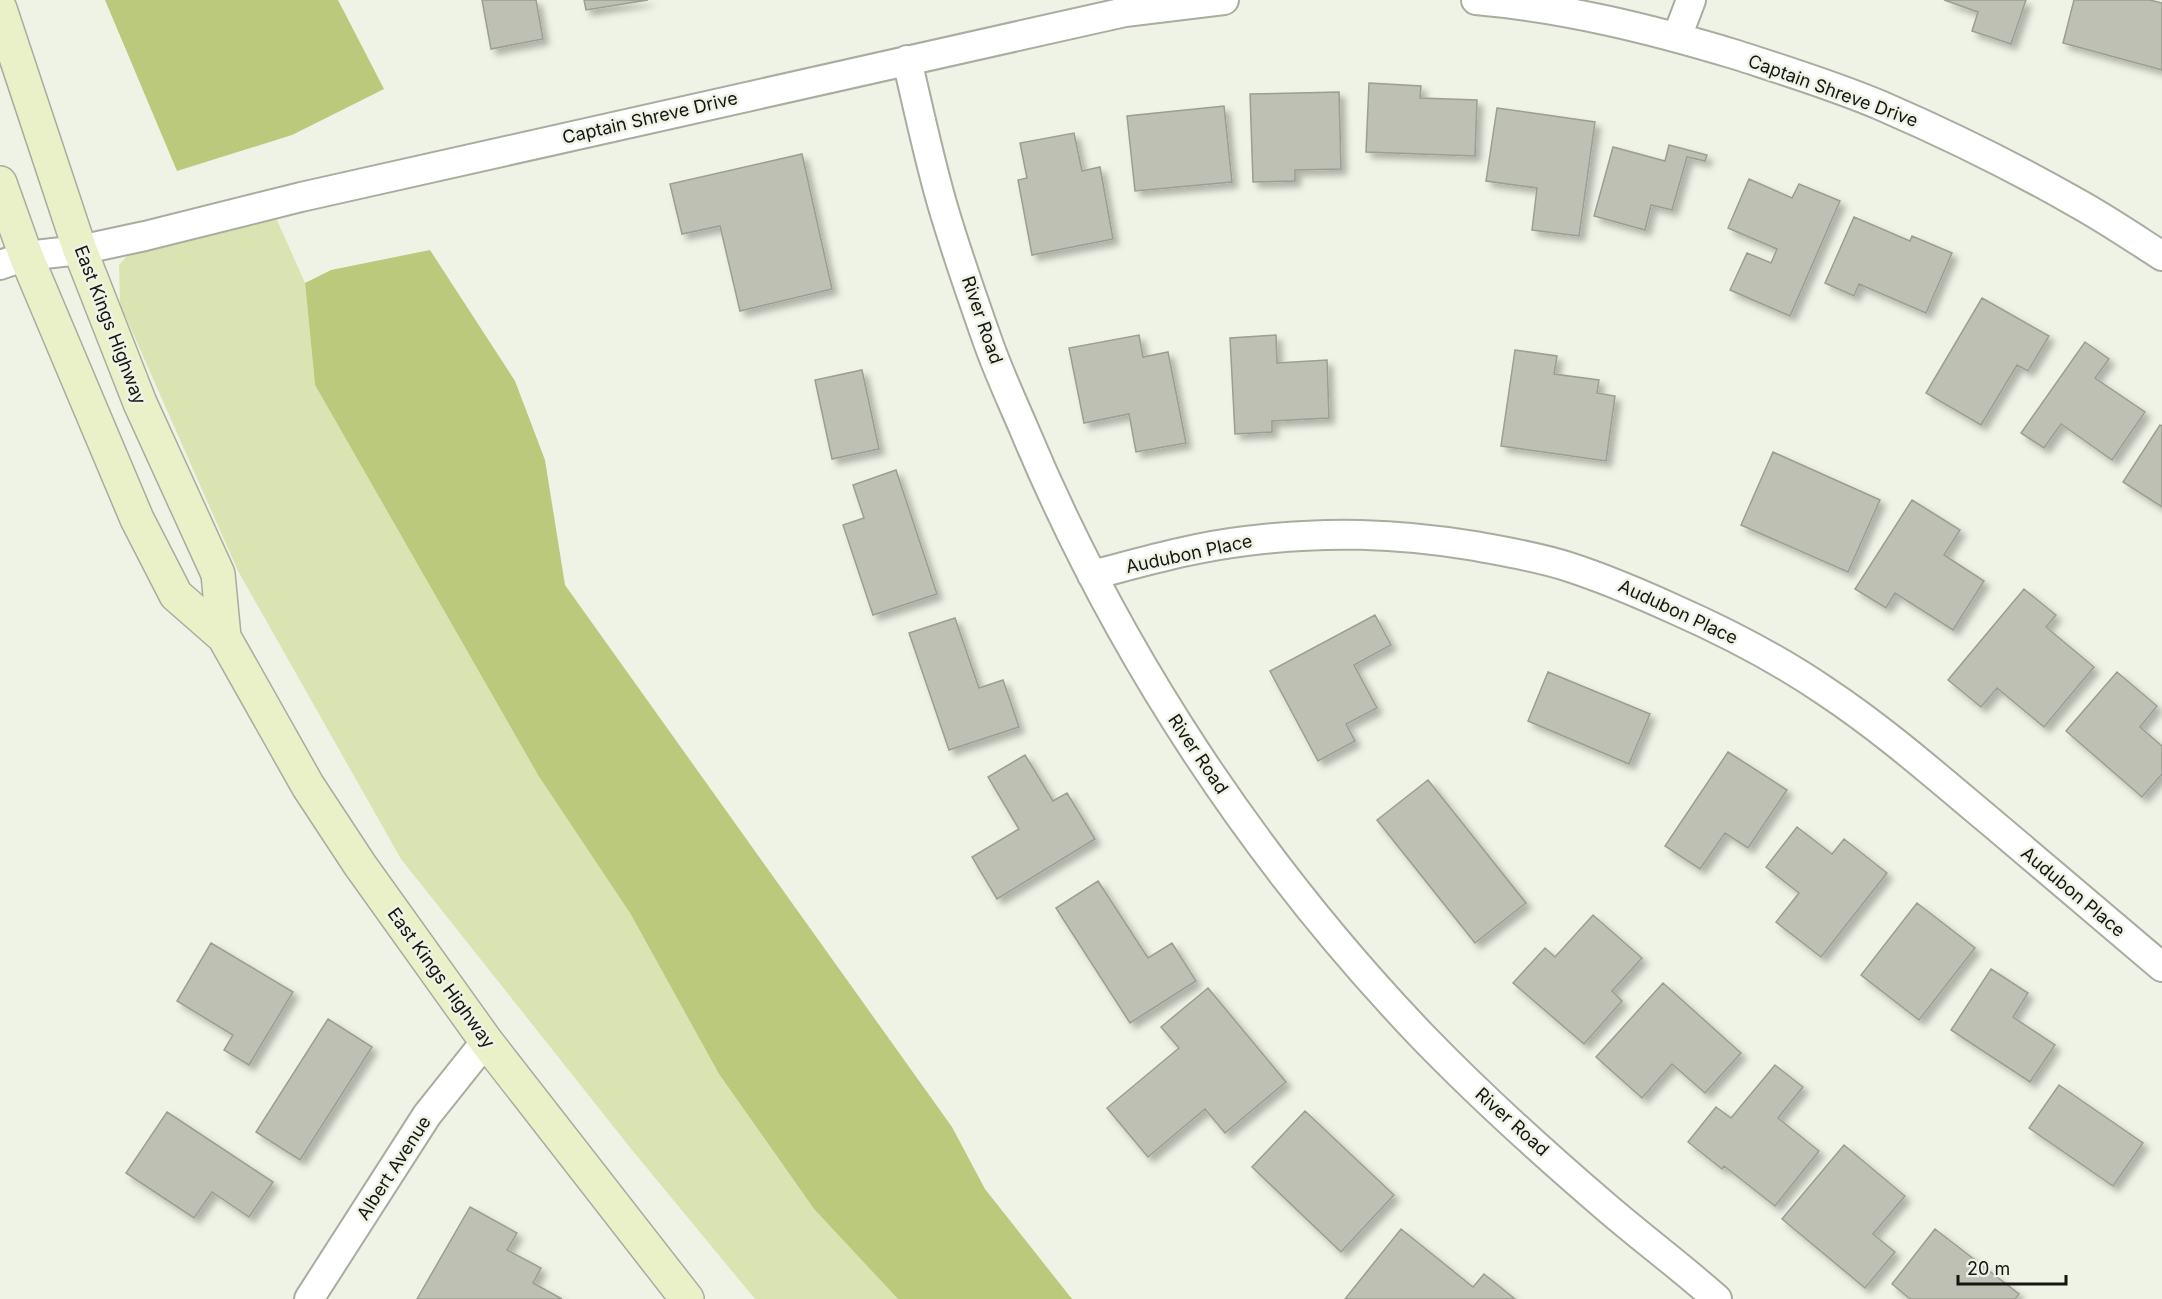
<svg xmlns="http://www.w3.org/2000/svg" width="2162" height="1299" viewBox="0 0 2162 1299" font-family="Inter,sans-serif">
<defs>
<filter id="shadow"><feDropShadow dx="5.5" dy="5.5" stdDeviation="3" flood-color="#0004"/></filter>
</defs>
<rect width="100%" height="100%" fill="#eff3e5"/>
<!-- green -->
<path fill="#d9e4b2" d="M270 204 305 283 315 385 538 775 630 913 719 1074 814 1209 898 1299H755L632 1150 401 859 238 571 120 304 119 265 145 236Z"/>
<!-- water -->
<path fill="#bac97c" d="M105 0H338L384 89 292 135 177 171Z
M430 250 515 381 545 460 565 585 952 1127 985 1189 1072 1299H898L814 1209 719 1074 630 913 538 775 315 385 305 283 331 270Z"/>
<!-- building -->
<path fill="#bdc0b3" stroke="#9b9e92" stroke-width="1.5" filter="url(#shadow)" d="M482 0H536L543 39 491 49Z
M584 0H648L586 10Z
M1944 0H2026L2011 44 1972 31 1978 12Z
M2074 0H2150L2162 3V70L2063 43Z
M1369 83 1421 86 1420 98 1477 100 1475 156 1366 152Z
M1339 92 1341 169 1295 170V181L1253 182 1250 94Z
M1224 106 1232 182 1135 191 1127 116Z
M1497 108 1595 122 1579 236 1532 230 1537 188 1486 181Z
M1074 133 1082 171 1100 167 1113 239 1032 255 1018 180 1027 178 1020 143Z
M1669 145 1707 155 1705 161 1687 157 1672 210 1651 205 1645 230 1594 216 1613 147 1665 161Z
M802 154 832 289 740 311 720 226 682 234 670 184Z
M1749 179 1792 198 1799 184 1840 201 1790 316 1730 290 1747 253 1771 263 1777 249 1728 228Z
M1854 217 1910 241 1912 236 1952 253 1926 313 1859 284 1854 296 1825 283Z
M1982 298 2049 336 2028 371 2017 365 1981 425 1926 393Z
M1139 335 1143 357 1168 352 1186 443 1136 452 1129 414 1084 423 1069 348Z
M1276 335 1277 363 1327 360 1329 418 1272 421V432L1235 434 1230 338Z
M2085 342 2109 359 2095 378 2145 412 2112 460 2061 424 2044 448 2021 433Z
M1515 350 1557 356 1554 374 1599 380 1597 393 1615 396 1606 461 1501 446Z
M862 370 879 449 832 459 815 380Z
M2160 425 2162 426V507L2123 482Z
M1773 452 1880 500 1848 572 1741 525Z
M896 470 937 594 873 615 843 525 864 518 853 485Z
M1912 500 1960 530 1944 555 1984 581 1953 630 1895 593 1886 608 1855 589Z
M2024 589 2056 615 2046 627 2094 667 2044 727 1997 688 1981 707 1948 680Z
M1375 615 1391 645 1354 665 1377 708 1346 724 1355 741 1318 761 1270 671Z
M955 618 979 688 1003 680 1019 727 949 750 909 633Z
M1548 672 1650 714 1629 764 1528 721Z
M2117 672 2157 706 2140 727 2162 746V774L2142 797 2066 731Z
M1728 752 1787 790 1748 848 1725 833 1700 869 1665 846Z
M1025 755 1053 801 1067 793 1095 839 997 899 972 857 1019 829 988 777Z
M1428 780 1526 903 1475 943 1377 820Z
M1797 827 1832 854 1844 839 1887 873 1821 957 1776 922 1799 893 1766 867Z
M1098 881 1148 958 1172 943 1196 981 1130 1023 1056 908Z
M1917 903 1975 948 1919 1020 1861 975Z
M1593 915 1642 958 1612 991 1622 1001 1584 1044 1513 983 1545 948 1555 957Z
M211 943 293 992 249 1065 224 1050 233 1035 177 1001Z
M1991 969 2028 993 2013 1017 2055 1045 2030 1082 1951 1030Z
M1663 983 1741 1053 1705 1093 1672 1064 1642 1098 1596 1057Z
M1208 988 1286 1082 1225 1133 1205 1109 1148 1157 1107 1108 1179 1048 1161 1027Z
M328 1019 372 1047 300 1160 256 1132Z
M1775 1065 1803 1087 1778 1118 1819 1151 1775 1206 1724 1166 1722 1169 1688 1142 1716 1107 1731 1118Z
M2059 1085 2143 1143 2113 1186 2029 1128Z
M1305 1111 1394 1195 1341 1252 1252 1167Z
M167 1112 273 1182 249 1217 212 1192 194 1218 126 1173Z
M1844 1145 1905 1196 1873 1234 1895 1252 1865 1288 1782 1219Z
M470 1207 517 1233 507 1250 541 1268 533 1283 562 1299H417Z
M1401 1229 1473 1287 1484 1274 1515 1299H1345Z
M1935 1229 2019 1294 2015 1299H1910L1892 1284Z"/>
<g fill="none" stroke-linecap="round" stroke-linejoin="round">
<!-- minor casing -->
<g stroke="#a9aca0" stroke-width="32">
<path id="minor" d="M1476 0C1566 8 1651 29 1737 55 1786 71 1835 86 1882 106 1949 135 2014 167 2077 203 2106 219 2134 238 2162 256
M1677 37 1691 0
M907 60C918 107 928 154 941 200 955 249 972 297 989 345 999 373 1012 401 1024 429 1118 654 1254 860 1422 1036 1480 1096 1543 1153 1606 1207 1642 1238 1681 1267 1717 1299
M0 265 26 256 80 250 145 236 301 197 1125 12 1224 0
M1092 575C1143 562 1194 547 1246 541 1326 531 1396 533 1475 546 1507 552 1539 557 1569 567 1606 579 1641 594 1676 610 1728 633 1778 659 1825 691 1884 730 1937 777 1991 822 2048 871 2105 919 2162 967
M309 1299 427 1115 486 1041"/>
</g>
<!-- secondary casing -->
<g stroke="#a9aca0" stroke-width="36">
<path id="secondary" d="M0 9 80 250 140 403 218 574 224 637
M0 183 26 256 137 519 176 595 224 637 308 786 360 865 486 1041 687 1299"/>
</g>
<!-- minor -->
<use href="#minor" stroke="#fff" stroke-width="28"/>
<!-- secondary -->
<use href="#secondary" stroke="#eaf0c7" stroke-width="33"/>
</g>
<g text-anchor="middle" stroke-width="5" stroke-linejoin="round" paint-order="stroke">
<!-- street labels -->
<g font-size="18" fill="#151611" stroke="#eff3e5">
<text transform="translate(1833 91) rotate(20)" y="6">Captain Shreve Drive</text>
<text transform="translate(650 118) rotate(-13)" y="6">Captain Shreve Drive</text>
<text transform="translate(982 320) rotate(71)" y="6">River Road</text>
<text transform="translate(110 325) rotate(69)" y="6">East Kings Highway</text>
<text transform="translate(1189 554) rotate(-12)" y="6">Audubon Place</text>
<text transform="translate(1678 612) rotate(25)" y="6">Audubon Place</text>
<text transform="translate(1198 754) rotate(56)" y="6">River Road</text>
<text transform="translate(2073 892) rotate(40)" y="6">Audubon Place</text>
<text transform="translate(441 978) rotate(54)" y="6">East Kings Highway</text>
<text transform="translate(1512 1122) rotate(42)" y="6">River Road</text>
<text transform="translate(394 1168) rotate(-57)" y="6">Albert Avenue</text>
</g>
</g>
<!-- scale -->
<path d="M1958 1275v9h108v-9" fill="none" stroke="#151611" stroke-width="3"/>
<text x="1967" y="1275" font-size="18" fill="#151611" stroke="#eff3e5" stroke-width="4.5" paint-order="stroke">20 m</text>
</svg>
